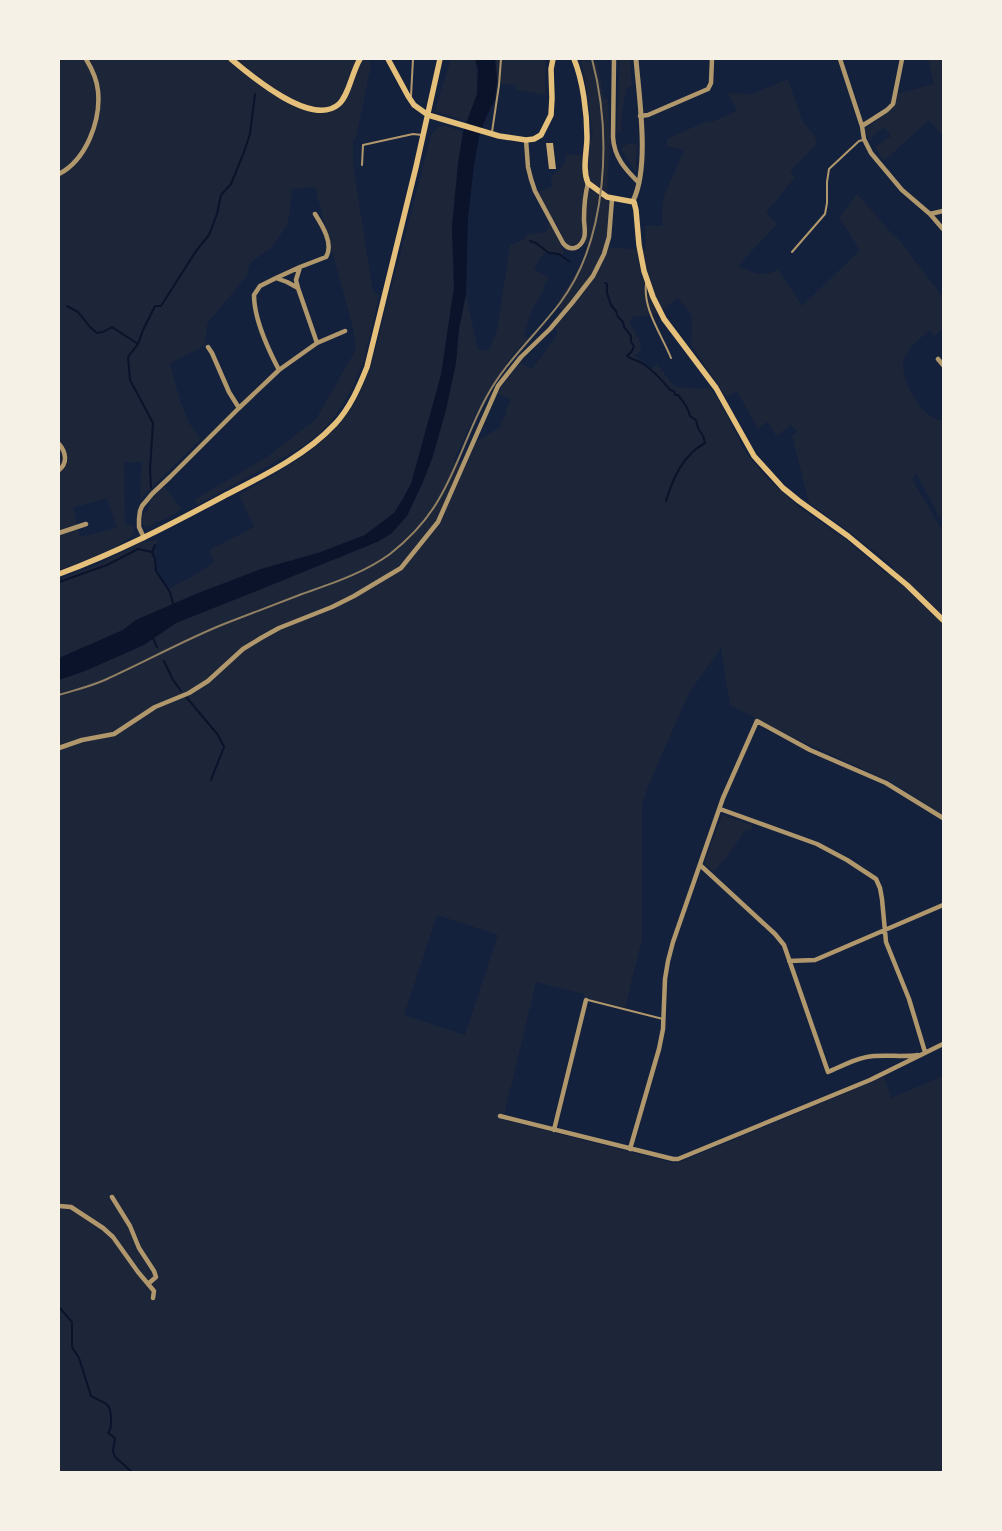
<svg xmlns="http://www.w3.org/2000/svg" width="1002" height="1531" viewBox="0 0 1002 1531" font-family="Mulish,sans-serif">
<rect width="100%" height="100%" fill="#14213d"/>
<!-- green -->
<path fill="#1d2539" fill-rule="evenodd" d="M59 59H368L371 65 356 138 353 140V165L373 292 379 295 364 360 352 389 334 417 323 430 302 447 197 505 194 500 267 457 316 419 355 351 356 347 352 325 315 187 292 189 288 224 273 246 250 263 247 275 207 324 205 345 170 364 180 400 189 423 201 439 140 499 142 462H124L125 525H133C133 529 134 533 131 536 117 551 78 563 59 570ZM107 498 117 528 80 537 73 508Z
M451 59H475L476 61 477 94 468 122 435 111Z
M495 59H546L545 77 546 95 516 90V85L502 84 497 79Z
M620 59H630L632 86 627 88 622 110 621 130 617 132Z
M928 59H943V136L929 120 884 161 875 147 891 136 884 127 872 136 873 139 871 140 869 139 865 129 894 107 896 94 934 84Z
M581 60 597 63 604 99H608L610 145 607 189 609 205V226L604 247 646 250 645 226H662L663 198 684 150 667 146V139L707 121 709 123 737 111 728 93 752 94 788 79 802 120 817 140 815 146 790 171 795 177 766 213 777 224 738 266C752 272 763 279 778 269L802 306 860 250 839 218 857 194 895 237 896 236 943 297V328L935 336 930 330C921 338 907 348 904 359 898 377 923 422 943 420V524L916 473 912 479 940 527 943 525V815L893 783 776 729 730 705 721 648 689 693 648 786 642 804V939L625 1008 589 999 584 997V994L536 982 504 1115 501 1119 672 1163H678L884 1077 891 1098 943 1076V1472H59V669L360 542 402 511 456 362 459 328 466 294 478 350H489L497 331 510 245 525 239V235L546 232 550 222 534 193 552 187 551 176C558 172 561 168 566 161V154L581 155 593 137 586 84ZM551 222 556 223 567 246 573 247 580 242 588 245 581 265 556 305 567 314 557 324V335L532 369 520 363 497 393 511 400 506 409 507 411 499 428 479 440H477L466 466 454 461C474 415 493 377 527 339L524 335 531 312 545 288 543 287 549 277 534 270 539 259 547 251 560 254 562 256 564 252ZM678 298 692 316 691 345 726 397 737 391 758 429 768 421 776 436 791 425 798 432 792 435 809 503 851 533 894 567 887 574 845 539 800 508 768 479 745 452 723 407 711 389 675 387 657 364 651 369 634 355 641 351 640 342 629 321 634 316C660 316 658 312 678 298ZM437 915 498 935 465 1035 404 1015Z
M446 126 463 132 458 164 452 226 454 287 441 375 411 484 394 513 365 535 318 553 261 569 196 594 136 620 123 630 59 658V579L102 563 141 542 158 540 153 552 156 559 157 570 167 587 170 588 195 575 214 562 209 550 254 527 239 495C278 472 320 451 347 414 371 381 378 338 388 300 403 245 417 190 431 135L438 127Z
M627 144H637L636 170 635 171 621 149Z
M164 487C171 493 173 501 182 508L176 513 158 522 157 521 154 522V524L145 527C141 523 142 518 143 512L146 513 150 505 147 503Z
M722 815 753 825 751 830 745 831 724 861H722L714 872 706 865 705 861Z"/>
<!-- water -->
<path fill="#0b132b" d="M475 59H495L497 79 495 99 485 120 479 137 474 165 468 218 466 294 459 329 456 363 446 410 433 456 423 482 407 516 391 534 377 542 259 590 176 623 144 645 85 671 59 680V658L123 630 136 620 196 594 261 569 318 553 365 535 394 513 403 499 411 484 441 375 454 287 452 226 458 164 463 132 477 94 478 69Z"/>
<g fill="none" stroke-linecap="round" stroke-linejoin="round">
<!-- stream -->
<path stroke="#0b132b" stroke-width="2" d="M530 241 536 243 549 253 559 254 570 262
M605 283 607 284V293L611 305 616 311 618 317 623 322 624 327 631 336V342L634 346 632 351 627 356C632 360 637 360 642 363 653 370 662 380 670 390L674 391 675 395H678C683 401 689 409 690 416L696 420 698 428 703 436 705 443C683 455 673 478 666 501
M67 306 78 312 90 327 97 333 103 332 112 327 138 344
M151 488 150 469 153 423 130 380 128 357 138 344 143 330 155 306H161L196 251 209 235 217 214 221 195 231 184 244 152 250 134 255 94
M155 545 152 552 155 559 156 571 170 592 174 607
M59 582 107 565 138 549 152 552
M153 638 157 647
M164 661 173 680 181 691
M187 698 218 735 224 747 211 780
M59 1307 72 1322V1347L79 1358 91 1396C104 1404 110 1400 111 1418 111 1424 112 1428 108 1433L115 1438 113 1451 115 1457 132 1472"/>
</g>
<!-- building -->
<path fill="#c6a872" d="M546 143H553L556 169H549Z"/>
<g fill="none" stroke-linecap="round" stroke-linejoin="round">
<!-- service -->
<path stroke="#b1986c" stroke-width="2" d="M411 96 413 59
M492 132 499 85 501 59
M362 165 363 145 413 134 422 135
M792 252 825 214 827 203V182L829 169 859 141 863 140
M646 284C643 310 662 335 671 358
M588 1000 663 1019"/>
<!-- minor -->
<path stroke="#b1986c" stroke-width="4.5" d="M614 59 613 137C614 157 625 169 639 183
M840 59 862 126 864 139 871 153 902 190 930 214 943 229
M640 116 648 115 708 89 711 83 712 59
M862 126 887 110 893 104 902 59
M526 140 528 167 531 179 535 191 563 243C570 252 580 249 584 238 586 232 584 225 584 219 584 207 585 195 588 183
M59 174C86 160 101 121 98 91 97 79 92 69 86 59
M930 214 943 211
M276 278 300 267
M298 288 296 280 300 267 326 257C334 244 322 225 315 214
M208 347 212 353 229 392 239 408
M938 359 943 365
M279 370C268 349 254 319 254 295L260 286 276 278 287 282 298 288 317 343
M59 444C66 452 68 463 59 470
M59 533 86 524
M144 538 139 527V519L140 511 142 506 152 494 170 477 239 408 279 370 317 343 345 331
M59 748 82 740 114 734 155 707 189 693 208 681 243 649 261 638 279 628 332 607 354 596 401 568 438 522 498 386 521 357 550 329 572 303 593 276 604 254 609 237 612 199
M720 809 817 844 847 860 876 879 880 888 882 899 886 942 909 999 925 1052
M700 865 775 934 784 945 828 1072C842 1066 858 1057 874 1056 889 1055 904 1057 918 1055
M789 961 815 960 943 905
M500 1116 673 1159H678L870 1080 943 1044
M554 1130 586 1000
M630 1149 659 1049 663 1029 665 979 668 961 673 942 723 798 757 721 810 750 886 783 943 818
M112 1197 130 1226 139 1248 154 1271 156 1277 148 1284
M59 1206 71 1207 103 1228 113 1237 138 1272 154 1291 153 1298"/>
<!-- tertiary -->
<path stroke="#b1986c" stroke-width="5" d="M633 201C650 166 639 98 636 59"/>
<!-- secondary -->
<path stroke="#e5c07b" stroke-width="5.5" d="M231 59C251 76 312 128 339 104 349 95 352 72 360 59
M388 59 408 96 414 105 428 115 499 136 526 140 534 139 541 135 551 115 552 98 551 69 553 59
M574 59C583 81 587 113 587 137 587 152 582 169 588 183L607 197 634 202 636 210 639 245 644 271 653 297 664 319 716 388 754 456 783 488 799 501 848 536 907 585 943 620
M59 574C116 553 170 525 224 496 263 476 305 456 335 424 350 408 359 387 367 367L416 167 440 59"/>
<!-- rail -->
<path stroke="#918062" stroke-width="2" d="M59 695C75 690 92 686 107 679 147 661 184 640 224 624 250 614 276 604 302 594 333 583 364 573 390 554 409 539 427 520 439 499 458 467 468 431 486 398 505 362 535 336 560 303 608 239 612 134 592 59"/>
</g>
<!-- border -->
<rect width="1002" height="1531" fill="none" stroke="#f6f1e7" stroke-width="120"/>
</svg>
